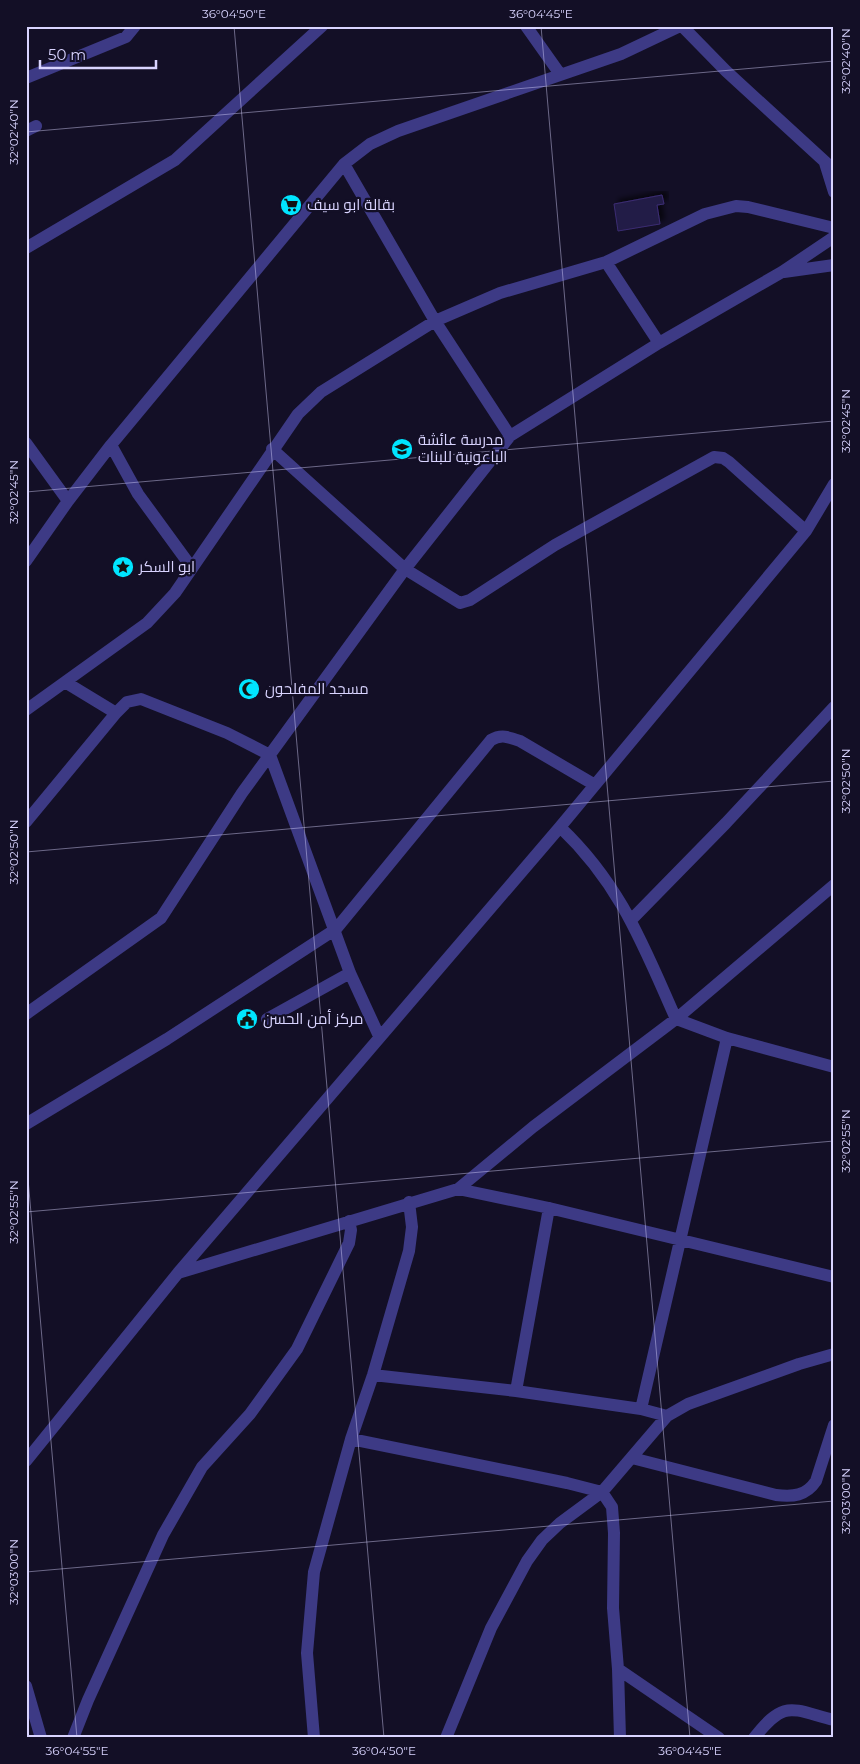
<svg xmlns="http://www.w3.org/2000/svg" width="860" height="1764" viewBox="0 0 860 1764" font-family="Montserrat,Cairo,sans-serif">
<defs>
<filter id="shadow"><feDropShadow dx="4.5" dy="-4.5" stdDeviation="2.5" flood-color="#0009"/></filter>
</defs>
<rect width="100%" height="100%" fill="#130f26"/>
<!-- building -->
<path fill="#241b47" stroke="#3b2d73" filter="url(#shadow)" d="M662 195 664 204 657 205 660 224 618 231 614 204Z"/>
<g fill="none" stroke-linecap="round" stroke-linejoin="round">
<!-- minor -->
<path stroke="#3d3a85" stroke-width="12" d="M526 26 560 74
M682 26 726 71 834 170
M26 78 126 37 135 26
M26 131 36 126
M825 163 834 192
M344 164 435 321 510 436
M26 248 175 160 322 26
M606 262 659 343
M784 272 834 265
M26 443 68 501
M111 445 138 494 192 568
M272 449 405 569 460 603 470 600 555 545 714 457 723 458 729 462 806 531
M26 561 68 501 111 445 344 164 370 144 398 131 621 54 680 26
M65 682 116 713 127 702 141 699 227 733 270 755 350 973 379 1036
M26 710 147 623 175 593 298 414 321 392 435 321 500 293 606 262 705 214 736 206 748 207 834 228
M26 822 116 713
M560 827C621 885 643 945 676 1019L727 1038 834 1067
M632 919 726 823 834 707
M26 1014 161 918 242 793 405 569 510 436 659 343 782 272 834 237
M267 1019 350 973
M26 1124 167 1039 336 929 491 740C501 734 509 737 520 741L595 785
M458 1189 533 1127 676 1019 834 885
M178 1273 458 1189 549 1208 834 1277
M373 1375 516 1391 641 1409 667 1416
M516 1391 549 1208
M641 1409 727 1038
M351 1439 567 1483 602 1492 612 1507 614 1533 613 1608 618 1669 620 1738
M632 1458 776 1495C793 1497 806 1496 816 1481L834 1425
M26 1461 178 1273 560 827 806 531 834 484
M618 1669 719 1738
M26 1686 41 1738
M73 1738 88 1700 163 1535 202 1467 250 1414 297 1349 349 1243 351 1230 349 1221
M314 1738 307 1653 314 1572 351 1439 373 1375 409 1251 412 1227 409 1202
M446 1738 491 1628 527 1561 542 1540 560 1523 602 1492 667 1416 688 1404 799 1364 834 1354
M754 1738C785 1699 790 1709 834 1720"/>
</g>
<!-- ticks -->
<path fill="none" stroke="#d9d4ff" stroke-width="1" stroke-opacity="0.45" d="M234 26 384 1738M541 26 690 1738M26 132 834 61M26 492 834 421M26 852 834 781M26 1156 77 1738M26 1212 834 1141M26 1572 834 1501"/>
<!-- icons -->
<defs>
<g id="supermarket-disc" transform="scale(1.125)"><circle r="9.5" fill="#00e5ff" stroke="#130f26"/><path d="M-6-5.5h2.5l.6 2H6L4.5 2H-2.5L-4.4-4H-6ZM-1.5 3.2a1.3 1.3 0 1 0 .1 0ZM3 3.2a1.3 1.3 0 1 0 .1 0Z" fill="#111"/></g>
<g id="school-disc" transform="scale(1.125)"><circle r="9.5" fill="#00e5ff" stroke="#130f26"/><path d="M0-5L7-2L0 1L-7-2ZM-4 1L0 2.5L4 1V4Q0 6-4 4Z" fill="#111"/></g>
<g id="sight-disc" transform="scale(1.125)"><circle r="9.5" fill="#00e5ff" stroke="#130f26"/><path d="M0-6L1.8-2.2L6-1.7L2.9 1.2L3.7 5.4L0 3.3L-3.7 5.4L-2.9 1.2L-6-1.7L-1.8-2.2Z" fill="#111"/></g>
<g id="mosque-disc" transform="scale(1.125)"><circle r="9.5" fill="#00e5ff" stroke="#130f26"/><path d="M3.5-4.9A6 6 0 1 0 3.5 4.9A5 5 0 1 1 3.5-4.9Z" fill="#111"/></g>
<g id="civic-disc" transform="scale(1.125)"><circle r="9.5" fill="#00e5ff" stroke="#130f26"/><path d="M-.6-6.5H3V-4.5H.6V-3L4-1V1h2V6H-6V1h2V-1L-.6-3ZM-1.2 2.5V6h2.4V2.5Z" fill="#111"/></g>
</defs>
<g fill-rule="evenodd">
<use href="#supermarket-disc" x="291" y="205"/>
<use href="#school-disc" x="402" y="449"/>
<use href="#sight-disc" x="123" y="567"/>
<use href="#mosque-disc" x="249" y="689"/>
<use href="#civic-disc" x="247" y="1019"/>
</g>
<g text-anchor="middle" stroke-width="4.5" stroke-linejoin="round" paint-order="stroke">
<!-- poi labels -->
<g font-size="15" fill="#d9d4ff" stroke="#130f26" text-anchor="start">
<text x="307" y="210">بقالة ابو سيف</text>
<text x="418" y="445">مدرسة عائشة<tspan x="418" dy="17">الباعونية للبنات</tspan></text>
<text x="139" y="572">ابو السكر</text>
<text x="265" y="694">مسجد المفلحون</text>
<text x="263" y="1024">مركز أمن الحسن</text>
</g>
</g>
<!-- border -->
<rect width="860" height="1764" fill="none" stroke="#130f26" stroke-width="55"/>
<!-- scale -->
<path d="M40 60v8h116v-8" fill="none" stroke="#d9d4ff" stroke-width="2.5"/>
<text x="48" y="60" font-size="15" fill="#d9d4ff" stroke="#130f26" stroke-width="4" paint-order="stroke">50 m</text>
<rect x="28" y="28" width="804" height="1708" fill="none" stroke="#d9d4ff" stroke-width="2"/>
<g font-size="12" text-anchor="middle" fill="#d9d4ff">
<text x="234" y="18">36°04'50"E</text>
<text x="541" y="18">36°04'45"E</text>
<text transform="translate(846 61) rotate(-90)" y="4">32°02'40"N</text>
<text transform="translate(14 132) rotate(-90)" y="4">32°02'40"N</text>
<text transform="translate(846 421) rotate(-90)" y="4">32°02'45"N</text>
<text transform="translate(14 492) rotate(-90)" y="4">32°02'45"N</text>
<text transform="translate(846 781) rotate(-90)" y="4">32°02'50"N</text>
<text transform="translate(14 852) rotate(-90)" y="4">32°02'50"N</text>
<text transform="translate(846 1141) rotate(-90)" y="4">32°02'55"N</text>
<text transform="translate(14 1212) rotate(-90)" y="4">32°02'55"N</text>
<text transform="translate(846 1501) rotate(-90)" y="4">32°03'00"N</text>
<text transform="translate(14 1572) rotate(-90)" y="4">32°03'00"N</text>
<text x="77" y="1755">36°04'55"E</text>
<text x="384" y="1755">36°04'50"E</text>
<text x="690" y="1755">36°04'45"E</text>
</g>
</svg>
